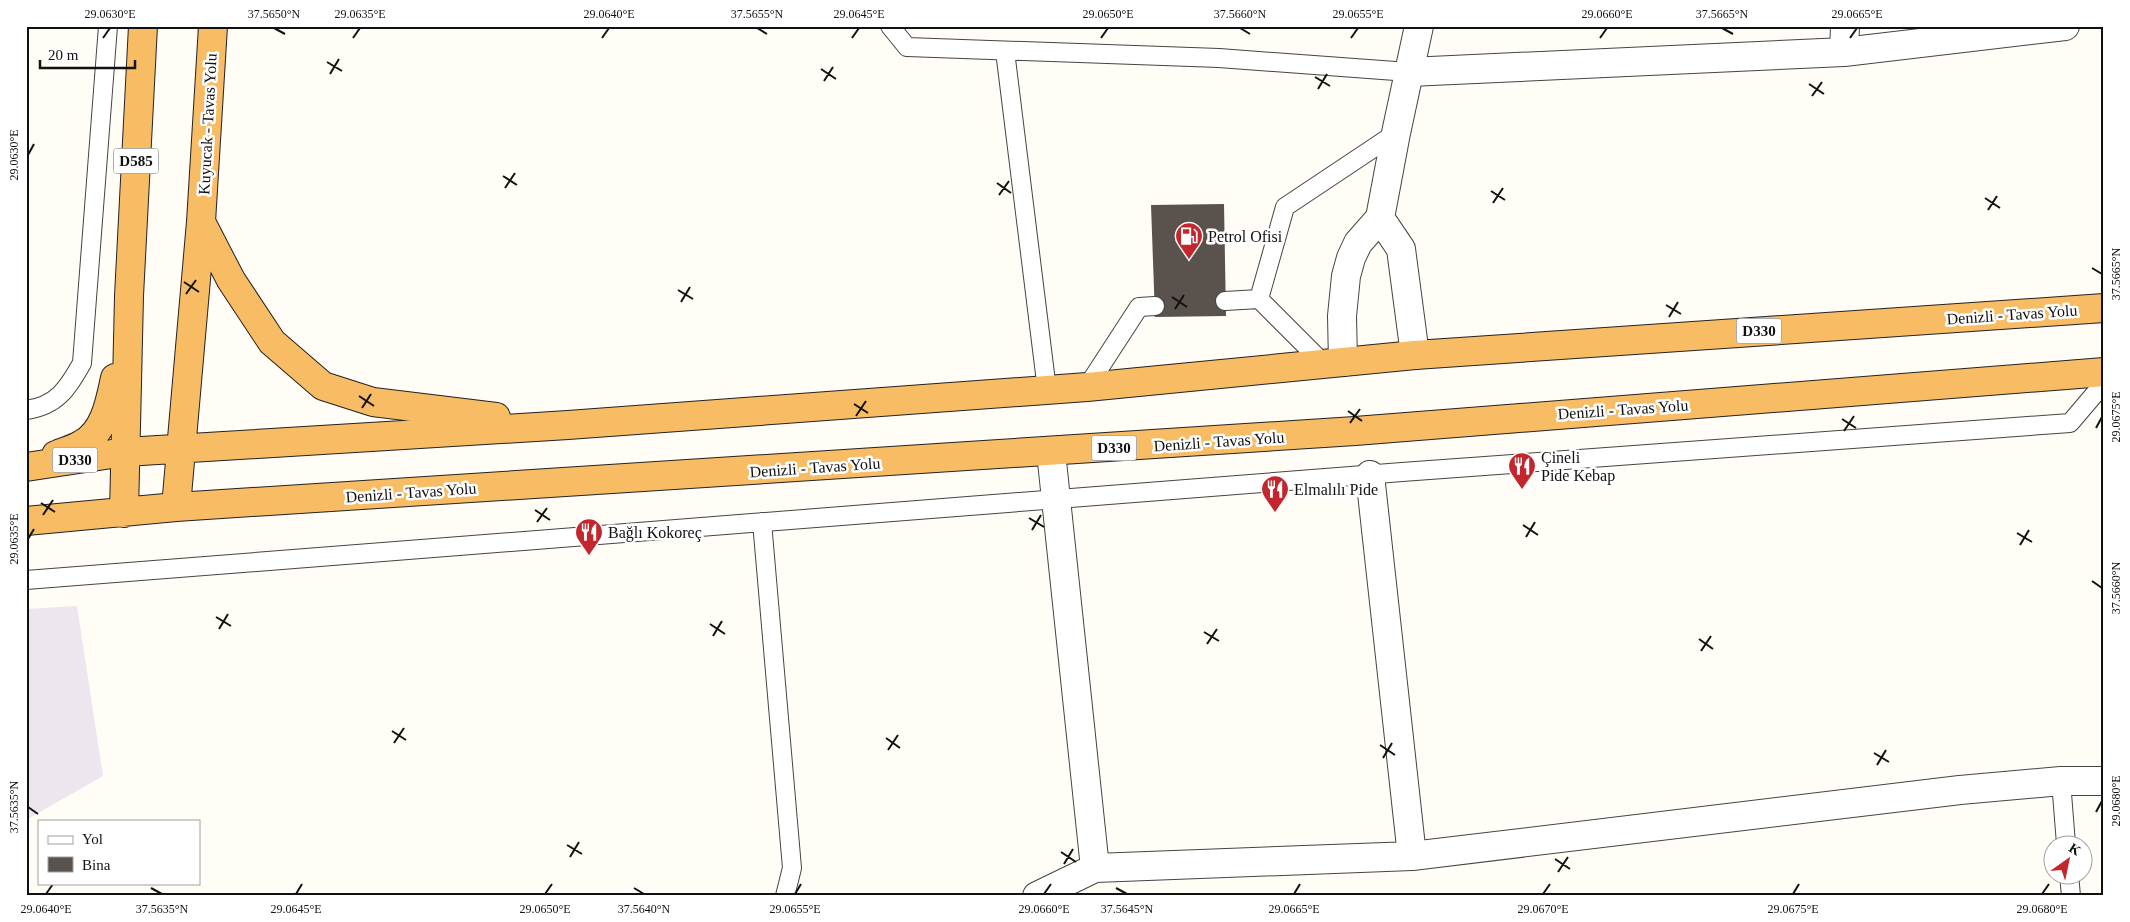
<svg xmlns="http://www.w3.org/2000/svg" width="2130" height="922" viewBox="0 0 2130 922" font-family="Georgia,serif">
<rect width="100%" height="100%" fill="#fffdf5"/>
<!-- industrial -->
<path fill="#eee6ef" d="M77 606 103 776 26 820V609Z"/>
<!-- building -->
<path fill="#5a524d" d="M1224 204 1226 316 1155 317 1151 205Z"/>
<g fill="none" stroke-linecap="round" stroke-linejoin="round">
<!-- service casing -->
<g stroke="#444" stroke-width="20">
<path id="service" d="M890 26 907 47 1219 58 1409 72
M1005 51 1047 390
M1259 299 1285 207 1396 133
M1225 301 1259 299 1324 364
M1087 387 1139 307 1155 306
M26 410C57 406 68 388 82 363L108 26
M762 522 792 868 785 896
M26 580 1402 472 2070 423 2104 383
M2061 781 2066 844
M2069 874 2071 896"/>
</g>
<!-- minor casing -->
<g stroke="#444" stroke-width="30">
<path id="minor" d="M1844 52 1845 26
M1409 72 1844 52 2065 26
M1370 475 1412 856
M1095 868 1412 856 1960 790 2061 781H2104
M1037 896 1095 868 1051 452"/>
</g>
<!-- tertiary casing -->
<g stroke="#444" stroke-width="30">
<path id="tertiary" d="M1380 218 1401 249 1415 355
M1343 362 1342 316 1346 276 1351 258 1358 243 1380 218 1396 133 1419 26"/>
</g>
<!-- trunk casing -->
<g stroke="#222" stroke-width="30">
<path id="trunk" d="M201 222 231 280 272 342 323 386 373 402 496 417
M56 455C65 451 74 449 82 444 105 432 110 401 115 378
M26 467 125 452 568 425 1087 387 1415 355 2104 308
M176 507 201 222 213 26
M124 513 129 296 143 26
M26 521 176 507 1355 431 2104 372"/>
</g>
<!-- service -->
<use href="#service" stroke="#fff" stroke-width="18"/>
<!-- minor -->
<use href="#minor" stroke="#fff" stroke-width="28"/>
<!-- tertiary -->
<use href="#tertiary" stroke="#fff" stroke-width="28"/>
<!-- trunk -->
<use href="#trunk" stroke="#f7bc64" stroke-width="28"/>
</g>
<!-- ticks -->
<path fill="none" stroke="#111" stroke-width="2" d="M274 28 285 34M757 28 767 34M1240 28 1250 34M1722 28 1733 34M103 38 110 28M353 38 360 28M602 38 609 28M852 38 859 28M1101 38 1108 28M1351 38 1358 28M1600 38 1607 28M1850 38 1857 28M327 62 342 71M821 69 836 79M330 74 339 59M1315 77 1330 86M824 81 833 67M1809 84 1824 94M1318 89 1327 74M1812 96 1822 82M28 155 34 144M503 176 517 185M997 183 1011 193M505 188 515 173M1491 191 1505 200M999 195 1009 181M1985 198 2000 208M1493 203 1503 188M1988 210 1997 196M2092 268 2102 274M184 282 199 292M678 290 693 299M186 294 196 280M1172 297 1187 307M681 302 690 287M1666 305 1681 314M1175 309 1184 295M1669 317 1678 302M359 396 374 406M854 404 868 413M362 408 371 394M1348 411 1362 421M856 416 866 401M1842 419 1856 428M1350 423 1360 409M2096 428 2102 417M1844 431 1854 416M41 503 55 512M535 510 550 520M43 515 53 500M1029 518 1044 527M537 522 547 508M1523 525 1538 535M1032 530 1041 515M2017 533 2032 542M1526 537 1535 522M28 539 34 529M2020 545 2029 530M2092 581 2102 588M216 617 231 626M710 624 725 634M219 629 228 614M1204 632 1219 641M713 636 722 621M1699 639 1713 649M1207 644 1217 629M1701 651 1711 636M392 731 406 740M886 738 900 748M394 743 404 728M1380 745 1395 755M888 750 898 735M1874 753 1889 762M1383 758 1392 743M1877 765 1886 750M28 807 38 814M2096 812 2102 801M567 845 582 854M1061 852 1076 862M570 857 579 842M1555 859 1570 869M1064 864 1073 849M1558 872 1568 857M151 888 162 894M634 888 644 894M1116 888 1127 894M46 894 53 884M296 894 302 884M545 894 552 884M795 894 801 884M1044 894 1051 884M1294 894 1300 884M1543 894 1550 884M1793 894 1799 884M2042 894 2049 884"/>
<!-- icons -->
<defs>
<g id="fuel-pin" transform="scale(1.4375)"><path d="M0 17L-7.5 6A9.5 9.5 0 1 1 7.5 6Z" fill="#c4262e" stroke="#fff"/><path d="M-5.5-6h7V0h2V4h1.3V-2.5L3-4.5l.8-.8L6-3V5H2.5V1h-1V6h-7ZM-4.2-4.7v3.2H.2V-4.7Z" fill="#fff"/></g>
<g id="restaurant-pin" transform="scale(1.4375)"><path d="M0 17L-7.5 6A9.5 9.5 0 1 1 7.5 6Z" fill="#c4262e" stroke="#fff"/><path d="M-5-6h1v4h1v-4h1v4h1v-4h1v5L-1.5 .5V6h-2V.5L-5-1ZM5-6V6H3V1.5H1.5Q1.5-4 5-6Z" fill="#fff"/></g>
</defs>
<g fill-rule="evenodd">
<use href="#fuel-pin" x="1189" y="236"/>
<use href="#restaurant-pin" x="1522" y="466"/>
<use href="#restaurant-pin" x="1275" y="489"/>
<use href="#restaurant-pin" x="589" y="532"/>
</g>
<g text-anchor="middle" stroke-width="5" stroke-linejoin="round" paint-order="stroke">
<!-- shield labels -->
<g fill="#fff" stroke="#585858" stroke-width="1">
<rect x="113.5" y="148.5" width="45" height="25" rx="4"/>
<rect x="1736.5" y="318.5" width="45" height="25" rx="4"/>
<rect x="1091.5" y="435.5" width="45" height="25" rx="4"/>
<rect x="52.5" y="447.5" width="45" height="25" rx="4"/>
</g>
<g font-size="15" font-weight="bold" fill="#111">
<text x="136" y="166">D585</text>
<text x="1759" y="336">D330</text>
<text x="1114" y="453">D330</text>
<text x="75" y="465">D330</text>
</g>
<!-- street labels -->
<g font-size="16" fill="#111" stroke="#fff">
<text transform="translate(207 124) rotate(-87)" y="6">Kuyucak - Tavas Yolu</text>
<text transform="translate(2012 314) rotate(-4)" y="6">Denizli - Tavas Yolu</text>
<text transform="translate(1623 409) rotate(-4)" y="6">Denizli - Tavas Yolu</text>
<text transform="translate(1219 441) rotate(-4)" y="6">Denizli - Tavas Yolu</text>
<text transform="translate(815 467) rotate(-4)" y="6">Denizli - Tavas Yolu</text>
<text transform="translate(411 492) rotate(-4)" y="6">Denizli - Tavas Yolu</text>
</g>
<!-- poi labels -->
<g font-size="16" fill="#111" stroke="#fff" text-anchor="start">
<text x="1208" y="242">Petrol Ofisi</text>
<text x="1541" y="463">Çineli<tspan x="1541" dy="18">Pide Kebap</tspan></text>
<text x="1294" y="495">Elmalılı Pide</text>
<text x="608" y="538">Bağlı Kokoreç</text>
</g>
</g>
<!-- border -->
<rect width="2130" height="922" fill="none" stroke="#ffffff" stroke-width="55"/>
<!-- legend -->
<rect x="38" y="820" width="162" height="65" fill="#ffffff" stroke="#a0a0a0"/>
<rect x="48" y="836" width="25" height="8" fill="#ffffff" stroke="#a0a0a0"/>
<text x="82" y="844" font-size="15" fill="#111111">Yol</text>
<rect x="48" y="857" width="25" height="15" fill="#5a524d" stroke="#a0a0a0"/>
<text x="82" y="870" font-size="15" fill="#111111">Bina</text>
<!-- north arrow -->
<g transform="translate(2068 860) rotate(33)"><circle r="24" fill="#ffffff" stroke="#a0a0a0"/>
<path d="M0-4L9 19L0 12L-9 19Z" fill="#c4262e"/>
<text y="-8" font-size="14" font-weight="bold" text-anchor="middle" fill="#111111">K</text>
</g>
<!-- scale -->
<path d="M40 60v8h95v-8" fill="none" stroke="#111111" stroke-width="2.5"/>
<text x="48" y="60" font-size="15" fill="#111111" stroke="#ffffff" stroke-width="4" paint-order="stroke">20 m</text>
<rect x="28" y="28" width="2074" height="866" fill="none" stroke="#111" stroke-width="2"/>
<g font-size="12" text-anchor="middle" fill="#111">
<text x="110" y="18">29.0630°E</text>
<text x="274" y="18">37.5650°N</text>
<text x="360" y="18">29.0635°E</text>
<text x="609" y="18">29.0640°E</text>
<text x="757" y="18">37.5655°N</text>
<text x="859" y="18">29.0645°E</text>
<text x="1108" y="18">29.0650°E</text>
<text x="1240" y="18">37.5660°N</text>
<text x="1358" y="18">29.0655°E</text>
<text x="1607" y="18">29.0660°E</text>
<text x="1722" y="18">37.5665°N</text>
<text x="1857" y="18">29.0665°E</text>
<text transform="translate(14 155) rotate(-90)" y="4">29.0630°E</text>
<text transform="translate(2116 274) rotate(-90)" y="4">37.5665°N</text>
<text transform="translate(2116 417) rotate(-90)" y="4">29.0675°E</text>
<text transform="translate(14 539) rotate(-90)" y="4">29.0635°E</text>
<text transform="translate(2116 588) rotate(-90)" y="4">37.5660°N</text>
<text transform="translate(2116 801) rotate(-90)" y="4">29.0680°E</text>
<text transform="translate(14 807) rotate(-90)" y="4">37.5635°N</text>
<text x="46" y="913">29.0640°E</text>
<text x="162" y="913">37.5635°N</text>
<text x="296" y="913">29.0645°E</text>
<text x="545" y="913">29.0650°E</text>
<text x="644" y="913">37.5640°N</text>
<text x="795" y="913">29.0655°E</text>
<text x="1044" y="913">29.0660°E</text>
<text x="1127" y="913">37.5645°N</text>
<text x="1294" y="913">29.0665°E</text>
<text x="1543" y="913">29.0670°E</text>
<text x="1793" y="913">29.0675°E</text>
<text x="2042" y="913">29.0680°E</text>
</g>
</svg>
